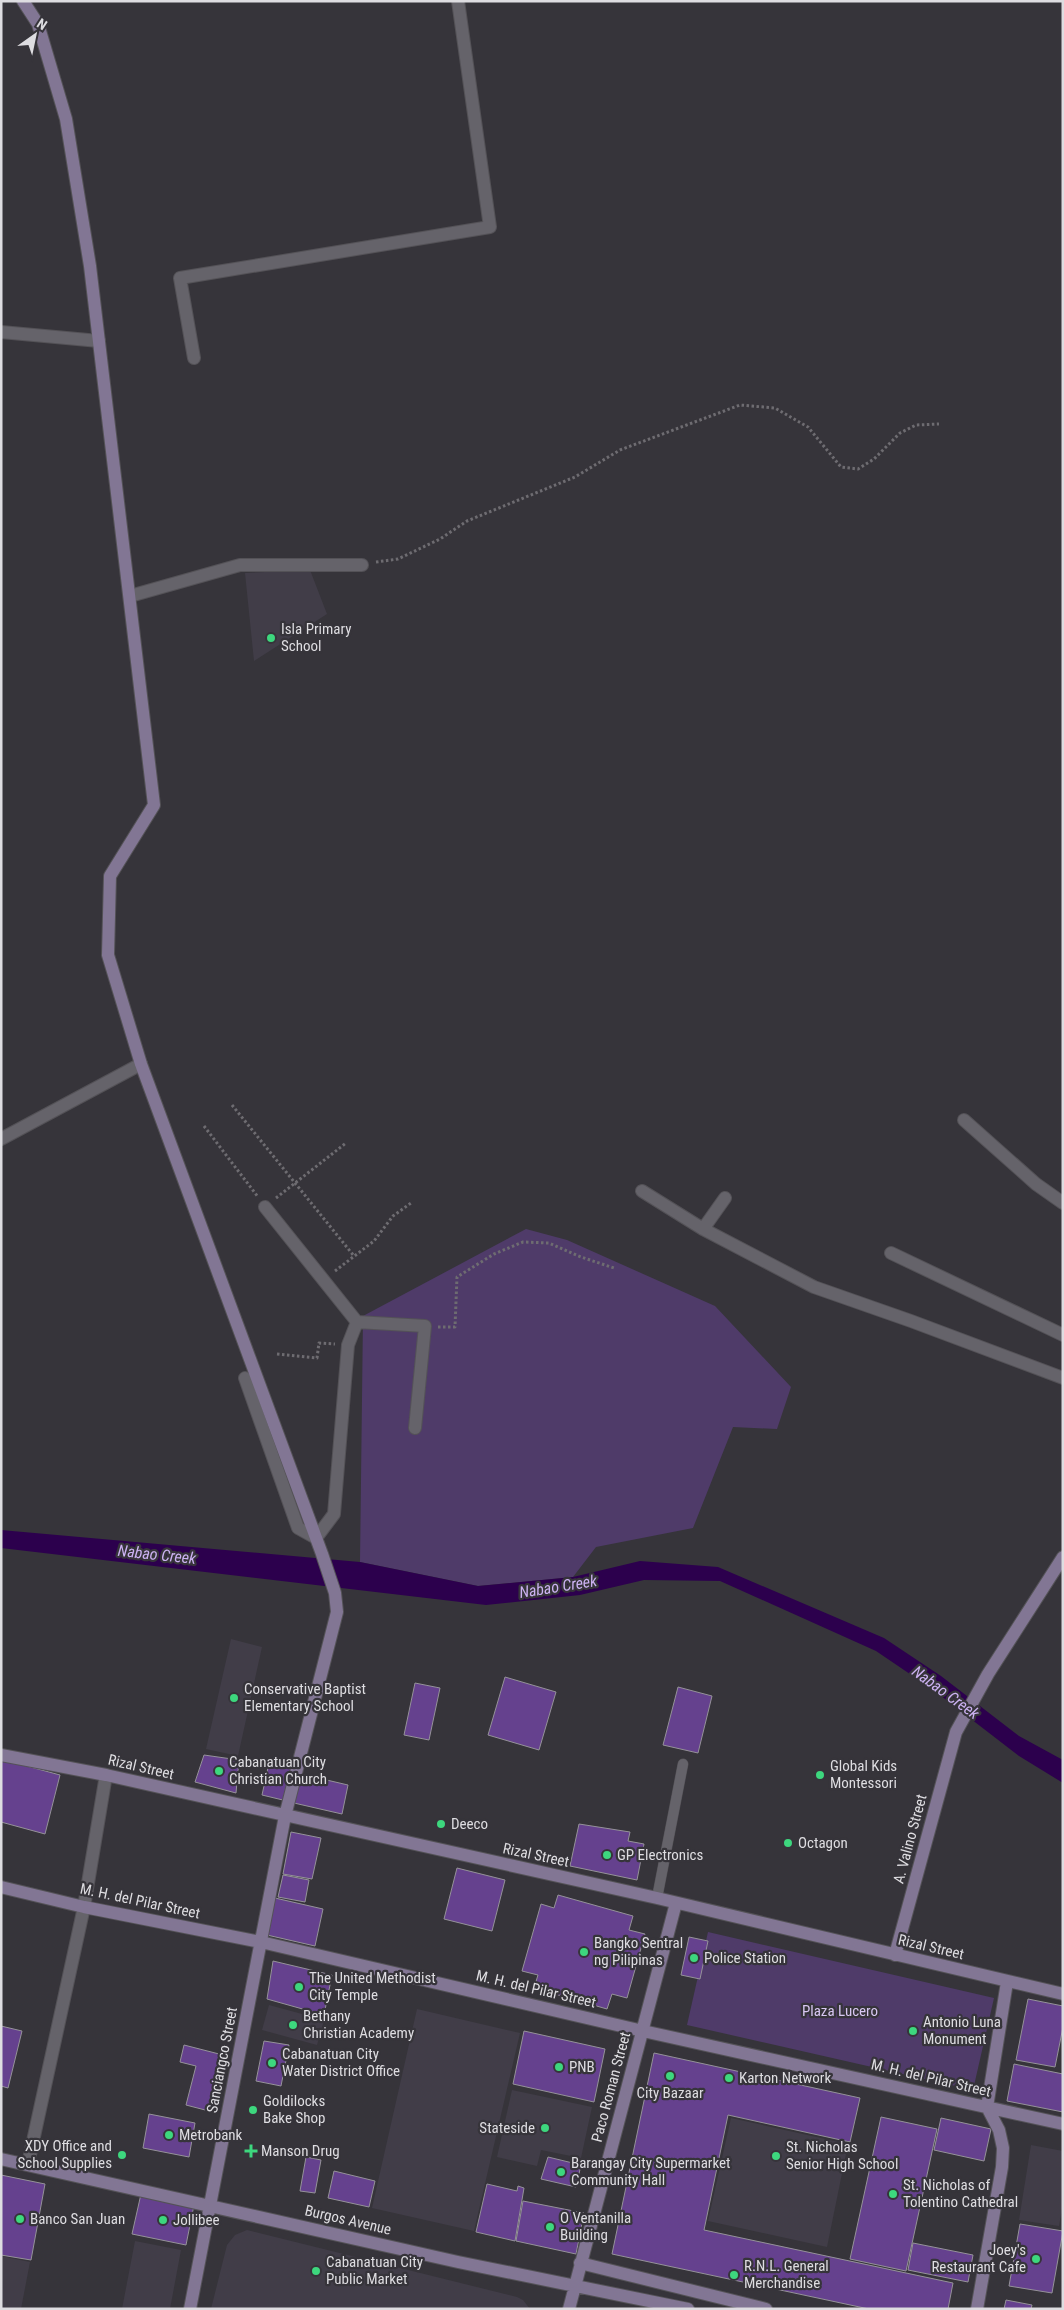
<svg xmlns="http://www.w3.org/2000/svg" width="1064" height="2310" viewBox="0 0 1064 2310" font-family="'Roboto Condensed',sans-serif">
<rect width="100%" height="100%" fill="#36343a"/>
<!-- built -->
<path fill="#413d48" d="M310 570 327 614 254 661 245 573Z
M231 1639 262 1647 238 1756 206 1749Z
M269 2005 324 2020 317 2045 262 2030Z
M417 2009 520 2033 474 2231 372 2208Z
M512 2090 592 2107 581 2158 541 2150 537 2166 497 2157Z
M731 2118 848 2144 827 2247 708 2221Z
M1031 2145 1063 2151V2203L1059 2226 1019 2220Z
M247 2230 517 2297 523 2300 530 2309H211L227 2245 235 2235Z
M135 2241 181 2250 170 2309H122Z
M1 2256 30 2262 21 2309H1Z"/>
<!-- green -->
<path fill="#4f3b69" d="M526 1229 567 1240 715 1306 791 1387 777 1429 733 1427 693 1528 596 1547 573 1577 478 1586 360 1562 363 1316Z
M708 1932 994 1998 973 2090 687 2025Z"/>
<!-- water -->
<path fill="#2c004d" d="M1 1530 360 1562 478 1586 573 1577 640 1561 718 1567 884 1638 941 1676 1019 1736 1063 1760V1783L1019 1756 932 1689 876 1651 720 1581 644 1580 580 1595 486 1605 1 1548Z"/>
<!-- building -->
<path fill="#65418e" stroke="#959299" d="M505 1677 556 1692 539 1750 488 1735Z
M415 1683 440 1688 429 1740 404 1735Z
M678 1687 712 1696 698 1753 663 1745Z
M204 1755 239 1760 236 1793 195 1782Z
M1 1759 60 1775 45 1834 1 1822Z
M269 1763 294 1769 287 1801 262 1795Z
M301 1774 348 1785 342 1814 294 1803Z
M579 1824 630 1832 628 1841 644 1844 637 1880 570 1866Z
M291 1832 321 1838 312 1879 283 1874Z
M457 1868 505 1880 492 1931 444 1919Z
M283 1875 309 1880 305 1902 278 1897Z
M558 1895 633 1916 629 1930 645 1934 627 1998 612 1994 607 2009 534 1988 538 1975 522 1971 541 1904 554 1908Z
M275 1898 323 1909 315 1946 267 1935Z
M689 1937 708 1941 700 1979 681 1975Z
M273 1961 332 1975 324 2015 267 1999Z
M1028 1999 1063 2006V2027L1055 2067 1016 2060Z
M1 2026 22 2031 8 2088 1 2086Z
M524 2031 605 2049 594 2102 513 2084Z
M264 2041 289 2045 281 2086 256 2081Z
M184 2045 223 2055 209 2111 186 2105 196 2066 180 2062Z
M654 2053 860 2098 850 2142 728 2115 704 2230 953 2283 948 2309H869L612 2254Z
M1014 2064 1063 2074V2112L1007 2101Z
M149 2114 195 2123 189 2157 143 2148Z
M881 2117 937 2129 906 2271 850 2259Z
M941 2118 991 2129 984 2161 934 2150Z
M306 2157 321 2160 315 2193 300 2191Z
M548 2157 581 2165 576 2187 541 2179Z
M334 2171 375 2181 369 2207 328 2198Z
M1 2175 45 2184 31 2260 1 2255Z
M487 2184 517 2191 518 2186 524 2188 515 2241 476 2232Z
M141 2194 194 2205 186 2245 132 2234Z
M523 2201 584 2213 576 2254 516 2241Z
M1020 2224 1063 2231 1052 2293 1009 2286Z
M913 2243 973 2255 968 2282 908 2270Z
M1006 2300 1032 2305 1031 2309H1004Z"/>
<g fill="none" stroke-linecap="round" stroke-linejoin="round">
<!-- lane casing -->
<g stroke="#545257" stroke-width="11">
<path id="lane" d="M657 1898 683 1764"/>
</g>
<!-- street casing -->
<g stroke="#545257" stroke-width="14">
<path id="street" d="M1 332 99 341
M194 358 180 278 490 227 458 1
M130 596 240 565H362
M964 1120 1036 1184 1063 1203
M1 1139 141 1064
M642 1191 703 1229 814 1287 911 1321 1063 1378
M265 1207 357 1322
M703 1229 725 1198
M891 1253 1063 1335
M245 1378 298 1528 316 1538 334 1514 348 1345 357 1322 425 1326 415 1428
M28 2164 84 1907 106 1775"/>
</g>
<!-- secondary casing -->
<g stroke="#545257" stroke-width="14">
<path id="secondary" d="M23 1 38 24 66 119 90 266 154 805 110 876 108 955 141 1064 322 1554 335 1593 337 1612 285 1816 190 2309
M1 1755 106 1775 657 1898 1063 1994
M1 1887 84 1907 261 1942 643 2031 1063 2124
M895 1955 956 1732 988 1674 1063 1557
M1 2159 458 2262 688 2309
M580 2263 766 2309
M569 2309 676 1903
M977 2309 1002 2167 1003 2148 999 2130 987 2107 1007 1982"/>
</g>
<!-- path -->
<path stroke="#6e6c71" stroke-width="3" stroke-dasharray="2.5 2.5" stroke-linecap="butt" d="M376 562 398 559 440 539 467 521 575 477 620 450 740 405 775 408 808 427 841 467 858 469 874 459 900 433 916 425 939 424
M232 1105 354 1256
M204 1126 258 1197
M276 1198 346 1143
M335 1271 374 1241 393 1216 411 1203
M438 1327H455L457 1277 494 1254 523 1242 549 1243 581 1257 614 1268
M277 1354 317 1358 319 1343 335 1344"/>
<!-- lane -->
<use href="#lane" stroke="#65636a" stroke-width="10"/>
<!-- street -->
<use href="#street" stroke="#65636a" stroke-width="12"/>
<!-- secondary -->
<use href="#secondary" stroke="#827694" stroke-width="12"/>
</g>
<!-- markers -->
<g fill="#3dd77e" stroke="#36343a" stroke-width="2">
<circle cx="271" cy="638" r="5"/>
<circle cx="234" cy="1698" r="5"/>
<circle cx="219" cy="1771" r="5"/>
<circle cx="820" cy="1775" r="5"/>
<circle cx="441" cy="1824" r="5"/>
<circle cx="788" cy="1843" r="5"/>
<circle cx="607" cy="1855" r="5"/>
<circle cx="584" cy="1952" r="5"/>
<circle cx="694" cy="1958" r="5"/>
<circle cx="299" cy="1987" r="5"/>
<circle cx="293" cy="2025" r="5"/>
<circle cx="913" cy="2031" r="5"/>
<circle cx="272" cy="2063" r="5"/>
<circle cx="559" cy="2067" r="5"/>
<circle cx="670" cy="2076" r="5"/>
<circle cx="729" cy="2078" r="5"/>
<circle cx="253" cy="2110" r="5"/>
<circle cx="545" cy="2128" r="5"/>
<circle cx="169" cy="2135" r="5"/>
<path d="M248.5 2143.5h5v5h5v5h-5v5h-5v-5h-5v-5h5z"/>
<circle cx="122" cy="2155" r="5"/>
<circle cx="776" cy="2156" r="5"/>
<circle cx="561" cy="2172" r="5"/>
<circle cx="893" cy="2194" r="5"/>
<circle cx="20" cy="2219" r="5"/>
<circle cx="163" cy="2220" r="5"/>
<circle cx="550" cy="2227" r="5"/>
<circle cx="1036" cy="2259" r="5"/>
<circle cx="316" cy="2271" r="5"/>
<circle cx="734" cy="2275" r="5"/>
</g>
<g text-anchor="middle" stroke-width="4.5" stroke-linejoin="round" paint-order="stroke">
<!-- poi labels -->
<g font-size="15" fill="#dedde1" stroke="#36343a" text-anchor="start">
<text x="281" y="634">Isla Primary<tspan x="281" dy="17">School</tspan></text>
<text x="244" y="1694">Conservative Baptist<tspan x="244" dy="17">Elementary School</tspan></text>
<text x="229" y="1767">Cabanatuan City<tspan x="229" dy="17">Christian Church</tspan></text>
<text x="830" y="1771">Global Kids<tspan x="830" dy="17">Montessori</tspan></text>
<text x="451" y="1829">Deeco</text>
<text x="798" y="1848">Octagon</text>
<text x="617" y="1860">GP Electronics</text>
<text x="594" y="1948">Bangko Sentral<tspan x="594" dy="17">ng Pilipinas</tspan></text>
<text x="704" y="1963">Police Station</text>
<text x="309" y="1983">The United Methodist<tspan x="309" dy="17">City Temple</tspan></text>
<text x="303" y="2021">Bethany<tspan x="303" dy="17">Christian Academy</tspan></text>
<text x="923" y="2027">Antonio Luna<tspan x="923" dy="17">Monument</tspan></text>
<text x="282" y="2059">Cabanatuan City<tspan x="282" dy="17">Water District Office</tspan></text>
<text x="569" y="2072">PNB</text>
<text x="739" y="2083">Karton Network</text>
<text x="670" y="2098" text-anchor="middle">City Bazaar</text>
<text x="263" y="2106">Goldilocks<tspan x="263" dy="17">Bake Shop</tspan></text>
<text x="535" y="2133" text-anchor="end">Stateside</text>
<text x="179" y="2140">Metrobank</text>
<text x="112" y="2151" text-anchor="end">XDY Office and<tspan x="112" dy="17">School Supplies</tspan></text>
<text x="786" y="2152">St. Nicholas<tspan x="786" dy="17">Senior High School</tspan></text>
<text x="261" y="2156">Manson Drug</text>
<text x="571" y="2168">Barangay City Supermarket<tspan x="571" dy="17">Community Hall</tspan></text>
<text x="903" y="2190">St. Nicholas of<tspan x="903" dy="17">Tolentino Cathedral</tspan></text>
<text x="560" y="2223">O Ventanilla<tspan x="560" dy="17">Building</tspan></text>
<text x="30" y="2224">Banco San Juan</text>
<text x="173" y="2225">Jollibee</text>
<text x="1026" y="2255" text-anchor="end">Joey's<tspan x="1026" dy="17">Restaurant Cafe</tspan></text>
<text x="326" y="2267">Cabanatuan City<tspan x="326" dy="17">Public Market</tspan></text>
<text x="744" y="2271">R.N.L. General<tspan x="744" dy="17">Merchandise</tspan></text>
</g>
<!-- street labels -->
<g font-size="15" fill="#dedde1" stroke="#36343a">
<text transform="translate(141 1767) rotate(13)" y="5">Rizal Street</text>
<text transform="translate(910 1839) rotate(-75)" y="5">A. Valino Street</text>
<text transform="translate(536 1855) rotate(12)" y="5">Rizal Street</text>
<text transform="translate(140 1901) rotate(12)" y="5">M. H. del Pilar Street</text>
<text transform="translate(931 1947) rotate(13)" y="5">Rizal Street</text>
<text transform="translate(536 1989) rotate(13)" y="5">M. H. del Pilar Street</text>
<text transform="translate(222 2060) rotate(-79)" y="5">Sanciangco Street</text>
<text transform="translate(931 2078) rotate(13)" y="5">M. H. del Pilar Street</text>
<text transform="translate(611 2087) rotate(-75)" y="5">Paco Roman Street</text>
<text transform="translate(348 2220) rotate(13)" y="5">Burgos Avenue</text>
</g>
<!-- park labels -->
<g font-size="15" fill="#d8c7f2" stroke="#36343a">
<text x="840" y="2016">Plaza Lucero</text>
</g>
<!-- water labels -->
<g font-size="16" font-style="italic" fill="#ccb2f2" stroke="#36343a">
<text transform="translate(157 1554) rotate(6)" y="6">Nabao Creek</text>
<text transform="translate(558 1586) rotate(-9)" y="6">Nabao Creek</text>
<text transform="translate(946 1692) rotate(36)" y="6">Nabao Creek</text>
</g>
</g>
<!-- border -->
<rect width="1064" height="2310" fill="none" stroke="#dedde1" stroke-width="5"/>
<!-- north arrow -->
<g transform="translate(35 35) rotate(33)" stroke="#36343a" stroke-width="4" paint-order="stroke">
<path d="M0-4L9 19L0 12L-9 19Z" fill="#dedde1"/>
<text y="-8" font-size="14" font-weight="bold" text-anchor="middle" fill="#dedde1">N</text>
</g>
</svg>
